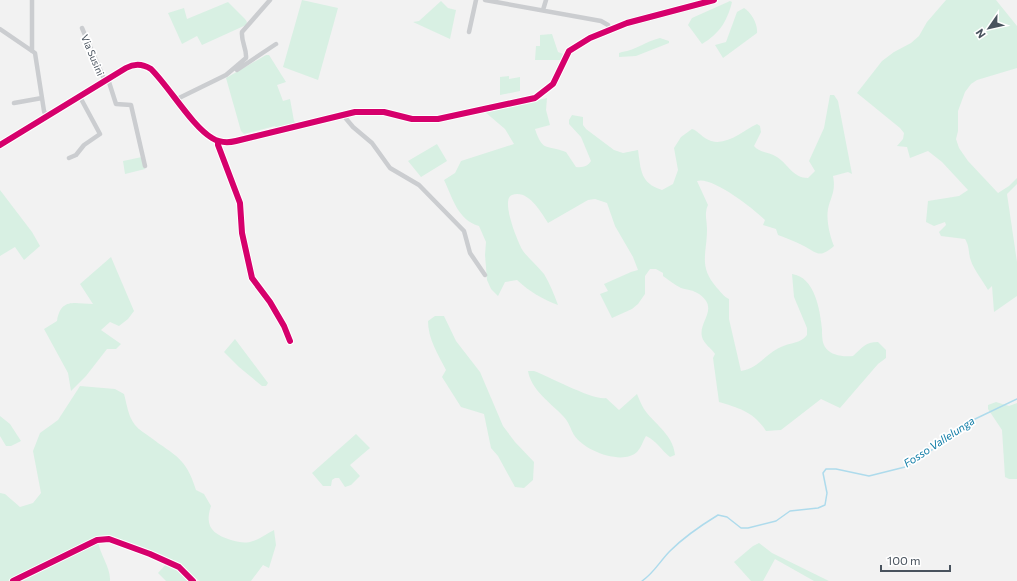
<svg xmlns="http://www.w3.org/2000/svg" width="1017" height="581" viewBox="0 0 1017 581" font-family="Commissioner,sans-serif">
<rect width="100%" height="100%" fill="#f2f2f2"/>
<!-- green -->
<path fill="#d8f0e3" d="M302 0 338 8 318 80 283 67Z
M946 0H996L1017 26V68L977 80 971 84 965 92 958 111V131L956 139 959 148 968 161 998 193 1009 186 1017 178V184L1007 194 1017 262V296L994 312 992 286 988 290C984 283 973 268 971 261 968 253 970 247 965 239L941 236 939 232 946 225 945 222 934 226 926 222 928 201 959 196 968 190 942 162 928 151 910 158 907 147 897 146 903 139 904 133 900 128 857 93 882 61 894 52 911 43 919 36 927 22Z
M441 1 448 8 456 10 450 39 413 22 419 21Z
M730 1 732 2C727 22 719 34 702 44L688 25 692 18Z
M228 2 245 19 247 22 246 25 202 45 197 36 182 44 168 13 184 8 187 19Z
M744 8C751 12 758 24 757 33L723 58 715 45 726 42 737 12Z
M552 34 558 52 563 54 561 60H535L536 46H540V35Z
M660 38 669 41V43L636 56 619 57V53L622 52C636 50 646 41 660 38Z
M266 55H269L286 82 277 85 283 101 290 99 294 121 298 125 277 130 275 126 244 134 241 131 226 78Z
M509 76V79L520 77V91L500 95V77Z
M830 95H834L838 101 852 174 848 172 833 176C836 191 831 196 828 209 826 220 830 237 834 246 820 258 818 254 804 246 796 242 787 238 778 235L776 229 763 225 765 220C754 209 712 176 697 181L708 205C704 214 707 220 707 229 707 255 698 266 717 288 721 292 724 297 729 299V319L741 371C758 369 766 353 781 347 791 342 800 344 807 335V328L794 297 792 274C815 277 820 310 822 329 822 335 822 342 825 347 831 356 844 357 853 356 862 348 865 342 878 342L886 350V358L878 364 840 408 821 399 781 430 766 431C754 412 739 408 719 402L713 358 715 354C711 348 704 344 702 337 698 321 720 309 699 294 693 290 688 290 681 288 675 285 669 280 663 276V273L656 269H650L645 276V294L638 304 632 309 612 318 600 294 608 291 604 284 631 272 638 270 633 257 615 226 607 203 595 199 588 200 548 223C541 212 528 189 512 195 500 199 518 243 523 251 529 259 538 266 544 274 550 284 554 294 558 305 542 299 530 292 517 280L505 282 498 296 491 289 487 280 485 255 486 242 479 226C458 220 453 199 444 180L455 173 461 161 514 144 505 129 485 112 547 98 546 110 550 125 535 129C543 153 546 144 566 152L576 167C583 168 588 166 591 161L581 137 569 124V120L572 115 583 117V125L586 129 614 150 623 153 638 150C641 170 640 183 662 190L673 184 678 170 674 148 681 137 692 129C698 131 700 135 705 138 723 150 742 131 757 124L760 126 761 132 754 146C760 153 769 152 777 157 788 164 793 178 808 178L815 171 809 161 824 128Z
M437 144 447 161 421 177 408 161Z
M142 157 145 169 125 174 123 161Z
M0 190 32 232 40 246 24 260 15 247 0 256Z
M111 257 134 311 128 319 119 326 110 322 101 330 121 344 116 349H107L86 376 71 391 68 373 44 329 57 321C61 297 75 304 93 304L80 284Z
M435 316H444L456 341 480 372 503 426 515 442 534 462 533 480 524 488 515 487 498 456 491 448 484 414 461 407 442 377 446 370C438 354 428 339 428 321Z
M235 339 268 383 266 386H262L239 367 224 352Z
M528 371H534C548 376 594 401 606 398L619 410 637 394C639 399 641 404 644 409 654 424 673 434 675 455L670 457C661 450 657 441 646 436 643 441 641 448 637 452 622 466 583 450 574 435 570 428 569 422 563 416 551 403 531 390 528 371Z
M80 386 115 389 124 394C127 405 128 416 135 425 139 430 145 433 150 437 175 456 186 457 196 490L204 494 211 506C204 527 213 534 231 540 239 542 245 544 253 541 260 539 268 533 274 530L276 545 269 568 263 565 251 581H200L190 575 184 569 110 538 36 566 10 581H0V493L5 494 20 507 33 503 41 493 33 451 40 433 58 420Z
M996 402 1009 406 1017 403V479H1009L1005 477 1002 430 988 409V405Z
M0 416 10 424 21 441 11 446H6L0 436Z
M356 434 370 448 350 465 360 476 351 485 345 487 339 478H335L332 480 331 486H323L312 473Z
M98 541C100 555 111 568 110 581H22L21 578 62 561Z
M759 543 772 553 829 581H814L775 559 763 581H751L734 562 753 546Z
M167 563 176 568 191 581H166L158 573Z"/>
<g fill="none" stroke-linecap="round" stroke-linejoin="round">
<!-- stream -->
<path stroke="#aedbec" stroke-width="1.5" d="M642 581C654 573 660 561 670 551 684 537 700 526 718 515L727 517 741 528H748L776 521 790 511 818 508 825 505 827 493 823 473 826 469H836L869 476 905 467 941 444 973 420 1017 399"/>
<!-- street -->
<path stroke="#cbcdd0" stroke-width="4.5" d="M32 0V51
M485 0 601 21 608 25 609 29
M543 10 546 0
M82 28 105 81
M0 29 35 53 44 111 47 118
M469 32 476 0
M237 70 276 44
M108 79 116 104 131 105 145 166
M177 99 226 75 246 58C247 49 241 42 242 32L270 0
M14 103 42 98
M343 115 353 127 372 143 390 168 419 185 464 231 470 253 485 275
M218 141V145L240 203 242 233 252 278 270 302 284 326 290 341
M69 158 76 155 84 145 100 134 80 97
M13 581 97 540 109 539 150 554 179 567 193 581"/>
<!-- secondary -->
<path stroke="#ccced1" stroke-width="6" d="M0 145 126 68C135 63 143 64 151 69 170 88 192 126 212 138 220 143 228 143 236 141L355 112H384L412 119H438L535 98 553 84 569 51 590 38 627 23 714 0"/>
<!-- cycleway casing -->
<g stroke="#fff" stroke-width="8">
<path id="cycleway" d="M218 141V145L240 203 242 233 252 278 270 302 284 326 290 341
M0 145 126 68C135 63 143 64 151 69 170 88 192 126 212 138 220 143 228 143 236 141L355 112H384L412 119H438L535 98 553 84 569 51 590 38 627 23 714 0
M13 581 97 540 109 539 150 554 179 567 193 581"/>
</g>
<!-- cycleway -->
<use href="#cycleway" stroke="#d6006c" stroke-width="6"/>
</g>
<g text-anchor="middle" stroke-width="3.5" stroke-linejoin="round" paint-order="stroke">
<!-- street labels -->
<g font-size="10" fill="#49535e" stroke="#fff">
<text transform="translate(93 55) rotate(67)" y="4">Via Susini</text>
</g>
<!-- water labels -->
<g font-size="11" font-style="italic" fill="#127ea8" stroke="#fff">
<text transform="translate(939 442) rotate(-33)" y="4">Fosso Vallelunga</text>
</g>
</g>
<!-- north arrow -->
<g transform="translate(989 28) rotate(236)" stroke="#ffffff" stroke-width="3" paint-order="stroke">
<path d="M0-3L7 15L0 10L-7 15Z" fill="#49535e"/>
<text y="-6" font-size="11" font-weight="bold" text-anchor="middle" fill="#49535e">N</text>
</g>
<!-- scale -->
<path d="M881 565v6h69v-6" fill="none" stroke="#49535e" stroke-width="2"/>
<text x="887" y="565" font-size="12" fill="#49535e" stroke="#ffffff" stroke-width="3" paint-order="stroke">100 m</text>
</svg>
